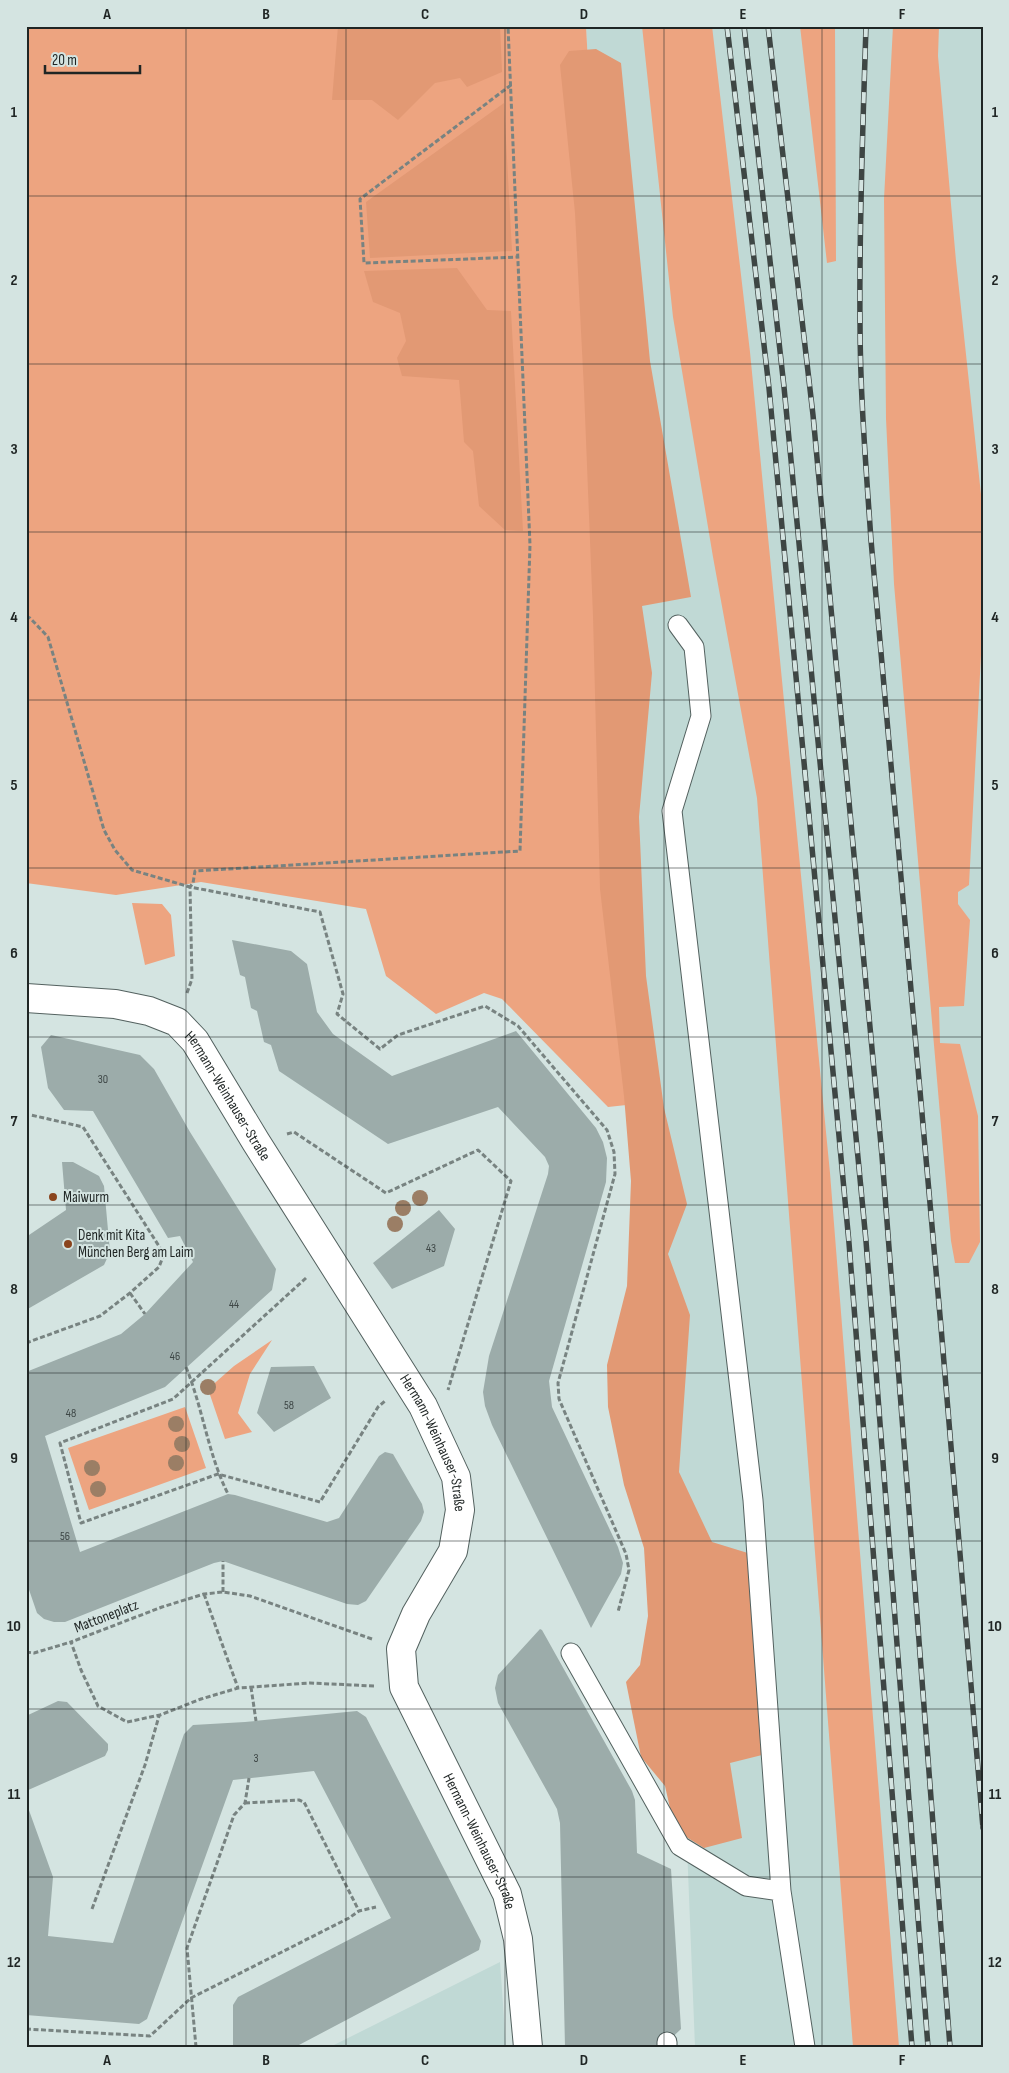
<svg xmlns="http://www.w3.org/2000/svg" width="1009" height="2073" viewBox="0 0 1009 2073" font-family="'Sofia Sans Condensed',sans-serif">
<rect width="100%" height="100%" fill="#d4e4e1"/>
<!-- built -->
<path fill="#c0d9d5" d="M586 26H983V2047H695L675 1546 645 1103Z
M500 1962 506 2047H330Z"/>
<!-- green -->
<path fill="#eda480" d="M26 26H586L645 1103 608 1107 502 999 484 993 436 1014 386 976 366 909 201 882 116 895 26 883Z
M642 26H712L750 352 830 1173 899 2047H853L757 798 713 557 673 317Z
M800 26H835L836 261 827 263Z
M893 26H939L938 56 956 261 983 513V617L969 885 958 892V904L970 920 964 1006 939 1007 940 1043 960 1044 978 1116 980 1242 969 1263H955L951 1241 894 584 886 419 884 199Z
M132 903 162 904 171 915 175 956 145 965Z
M272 1340 250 1374 238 1413 252 1432 225 1439 208 1389 234 1366Z
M185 1407 206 1468 89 1510 68 1448Z"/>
<!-- forest -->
<path fill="#e29974" d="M338 26H500L502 72 467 87 460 78 435 83 398 120 372 100H332Z
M596 49 621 63 650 361 691 597 642 606 652 673 639 817 646 976 664 1108 687 1204 668 1254 690 1315 679 1472 712 1542 751 1554 766 1754 730 1763 742 1838 704 1848 675 1830 665 1786 641 1757 626 1682 640 1665 648 1616 644 1548 624 1485 608 1407 607 1365 627 1286 631 1181 624 1096 600 889 593 616 584 390 575 213 560 65 569 51Z
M504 103 512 251 370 258 366 202Z
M457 268 487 310 511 311 523 531 505 530 479 506 473 451 464 442 459 380 402 376 397 358 406 341 400 313 373 302 364 271Z"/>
<!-- building -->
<path fill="#9cacaa" d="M232 940 291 951 307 964 317 1012 333 1034 392 1076 516 1031 596 1128 603 1142 607 1158 606 1182 549 1381 552 1407 618 1547 623 1563 621 1574 591 1628 492 1425 485 1406 483 1392 489 1356 548 1174 549 1166 545 1157 498 1107 388 1144 279 1071 271 1045 264 1042 257 1011 251 1008 245 977 240 975Z
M51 1035 140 1055 154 1069 190 1132 276 1269 272 1290 165 1387 45 1436 80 1552 228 1494 235 1495 327 1522 339 1518 379 1456 385 1452 393 1454 422 1504 424 1512 421 1521 366 1601 358 1605 347 1604 223 1561 214 1563 65 1622H54L44 1619 37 1613 26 1581V1372L121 1334 145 1314 193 1262 180 1236 168 1238 93 1111 64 1110 48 1088 41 1047Z
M62 1162H73L99 1176 104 1186 110 1252 104 1265 26 1310V1227L29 1235 66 1210Z
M439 1210 455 1229 444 1266 392 1289 373 1263Z
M314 1366 331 1398 274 1432 257 1413 271 1367Z
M540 1629 542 1630 632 1791 635 1800 637 1853 671 1869 681 2029 662 2047H565L560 1823 557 1809 498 1703 495 1688 498 1675Z
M58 1701 67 1702 108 1744V1750L105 1756 26 1791V1716Z
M357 1711 366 1717 481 1941 479 1950 299 2045V2047H233V2005L238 1997 391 1918 314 1771 233 1780 147 2019 139 2024 26 2015V1802L53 1877 48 1936 113 1943 184 1734 193 1725 245 1722Z"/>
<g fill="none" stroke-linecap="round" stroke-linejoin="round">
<!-- service casing -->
<g stroke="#53615f" stroke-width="21">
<path id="service" d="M678 625 694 647 701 716 672 811 753 1500 781 1891 805 2047
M571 1653 680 1846 746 1886 781 1891
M667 2047V2042"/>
</g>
<!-- minor casing -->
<g stroke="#53615f" stroke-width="30">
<g id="minor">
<path id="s1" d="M26 998 115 1004 149 1011 177 1022 195 1041 256 1142 423 1406 456 1477 460 1510 453 1551 416 1614 401 1649 404 1687 507 1894 518 1939 528 2047"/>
</g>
</g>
<!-- path -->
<path stroke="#788381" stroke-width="3" stroke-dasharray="5 2.5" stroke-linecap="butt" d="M511 85 360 199 364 263 518 257
M26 616 30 618 48 637 104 830 115 850 132 870 190 887 320 912 343 994 337 1014 380 1049 398 1035 485 1006 518 1026 607 1130 614 1152 615 1174 558 1383 559 1399 626 1554 629 1570 618 1612
M187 993 192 979 190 887 193 883 195 871 520 851 530 545 508 26
M287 1134 294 1132 386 1193 478 1150 511 1181 448 1390
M306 1278 173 1399 60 1443 81 1523 218 1474 320 1502 378 1407 385 1401
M130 1293 145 1314
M26 1343 100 1316 130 1293 159 1267 164 1254 83 1127 31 1115
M186 1367C203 1409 208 1454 228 1494
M223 1592V1561
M204 1594 238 1688
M372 1639 250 1596 223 1592 204 1594 162 1607 71 1642 81 1670 98 1706 127 1722 160 1715 201 1699 238 1688 310 1683 374 1686
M26 1652 34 1653 71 1642
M251 1687 256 1721
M245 1803 299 1800 304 1802 359 1911
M92 1909 145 1765 159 1716
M26 2029 150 2036 191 1998 349 1918 359 1911 376 1907
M196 2047 187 1948 234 1815 245 1803 249 1778"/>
<!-- service -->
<use href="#service" stroke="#fff" stroke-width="19"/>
<!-- minor -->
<use href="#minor" stroke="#fff" stroke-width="28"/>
<!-- rail casing -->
<g stroke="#3e4644" stroke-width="5.5">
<path id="rail" d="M727 26 769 388 849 1243 912 2047
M744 26 784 387 866 1241 928 2047
M768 26 813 415 882 1156 950 2047
M866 26C863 125 859 223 860 321 860 394 866 467 871 540L941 1327 983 1828"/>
</g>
<!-- rail -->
<use href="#rail" stroke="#d4e4e1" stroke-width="4" stroke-dasharray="11" stroke-linecap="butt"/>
</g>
<!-- trees -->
<g fill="#9b7e65">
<circle cx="420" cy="1198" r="8"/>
<circle cx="403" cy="1208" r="8"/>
<circle cx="395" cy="1224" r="8"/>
<circle cx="208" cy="1387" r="8"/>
<circle cx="176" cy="1424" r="8"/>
<circle cx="182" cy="1444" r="8"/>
<circle cx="176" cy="1463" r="8"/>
<circle cx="92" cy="1468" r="8"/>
<circle cx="98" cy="1489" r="8"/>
</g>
<!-- grid -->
<path fill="none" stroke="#1f2524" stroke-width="1" stroke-opacity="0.55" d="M186 26V2047M346 26V2047M505 26V2047M664 26V2047M822 26V2047M26 196H983M26 364H983M26 532H983M26 700H983M26 868H983M26 1037H983M26 1205H983M26 1373H983M26 1541H983M26 1709H983M26 1877H983"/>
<!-- markers -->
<g fill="#8a441d" stroke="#d4e4e1" stroke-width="2">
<circle cx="53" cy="1197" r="5"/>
<circle cx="68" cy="1244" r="5"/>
</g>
<g text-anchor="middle" stroke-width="4" stroke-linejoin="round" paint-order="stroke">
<!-- number labels -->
<g font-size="12" fill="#3e4746">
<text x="103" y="1083">30</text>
<text x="431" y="1252">43</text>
<text x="234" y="1308">44</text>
<text x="175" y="1360">46</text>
<text x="289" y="1409">58</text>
<text x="71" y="1417">48</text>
<text x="65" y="1540">56</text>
<text x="256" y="1762">3</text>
</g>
<!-- street labels -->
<g font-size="15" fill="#1f2524" stroke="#d4e4e1">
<text dy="5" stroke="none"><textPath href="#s1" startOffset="244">Hermann-Weinhauser-Straße</textPath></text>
<text dy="5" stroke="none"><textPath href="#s1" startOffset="649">Hermann-Weinhauser-Straße</textPath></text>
<text transform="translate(106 1616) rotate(-21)" y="5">Mattoneplatz</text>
<text dy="5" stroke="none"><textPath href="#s1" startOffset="1085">Hermann-Weinhauser-Straße</textPath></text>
</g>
<!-- poi labels -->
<g font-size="15" fill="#1f2524" stroke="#d4e4e1" text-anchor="start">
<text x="63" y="1202">Maiwurm</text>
<text x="78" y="1240">Denk mit Kita<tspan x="78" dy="17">München Berg am Laim</tspan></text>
</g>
</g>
<!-- border -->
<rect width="1009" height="2073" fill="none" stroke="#d4e4e1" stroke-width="55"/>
<!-- scale -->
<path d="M45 65v8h95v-8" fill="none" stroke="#1f2524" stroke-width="2.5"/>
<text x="52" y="65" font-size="15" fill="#1f2524" stroke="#d4e4e1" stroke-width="4" paint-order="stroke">20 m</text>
<rect x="28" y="28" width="954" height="2018" fill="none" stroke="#1f2524" stroke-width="2"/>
<g font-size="16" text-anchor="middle" font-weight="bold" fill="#1f2524">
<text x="107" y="19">A</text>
<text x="266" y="19">B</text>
<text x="425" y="19">C</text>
<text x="584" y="19">D</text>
<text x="743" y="19">E</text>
<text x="902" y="19">F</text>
<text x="14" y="117">1</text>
<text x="995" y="117">1</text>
<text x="14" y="285">2</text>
<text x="995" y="285">2</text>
<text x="14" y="454">3</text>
<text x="995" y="454">3</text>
<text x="14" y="622">4</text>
<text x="995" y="622">4</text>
<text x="14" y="790">5</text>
<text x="995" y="790">5</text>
<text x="14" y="958">6</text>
<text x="995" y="958">6</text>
<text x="14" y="1126">7</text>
<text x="995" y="1126">7</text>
<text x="14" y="1294">8</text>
<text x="995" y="1294">8</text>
<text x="14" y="1463">9</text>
<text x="995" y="1463">9</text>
<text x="14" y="1631">10</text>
<text x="995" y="1631">10</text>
<text x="14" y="1799">11</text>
<text x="995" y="1799">11</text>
<text x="14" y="1967">12</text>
<text x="995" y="1967">12</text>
<text x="107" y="2065">A</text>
<text x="266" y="2065">B</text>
<text x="425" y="2065">C</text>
<text x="584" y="2065">D</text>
<text x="743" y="2065">E</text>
<text x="902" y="2065">F</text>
</g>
</svg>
